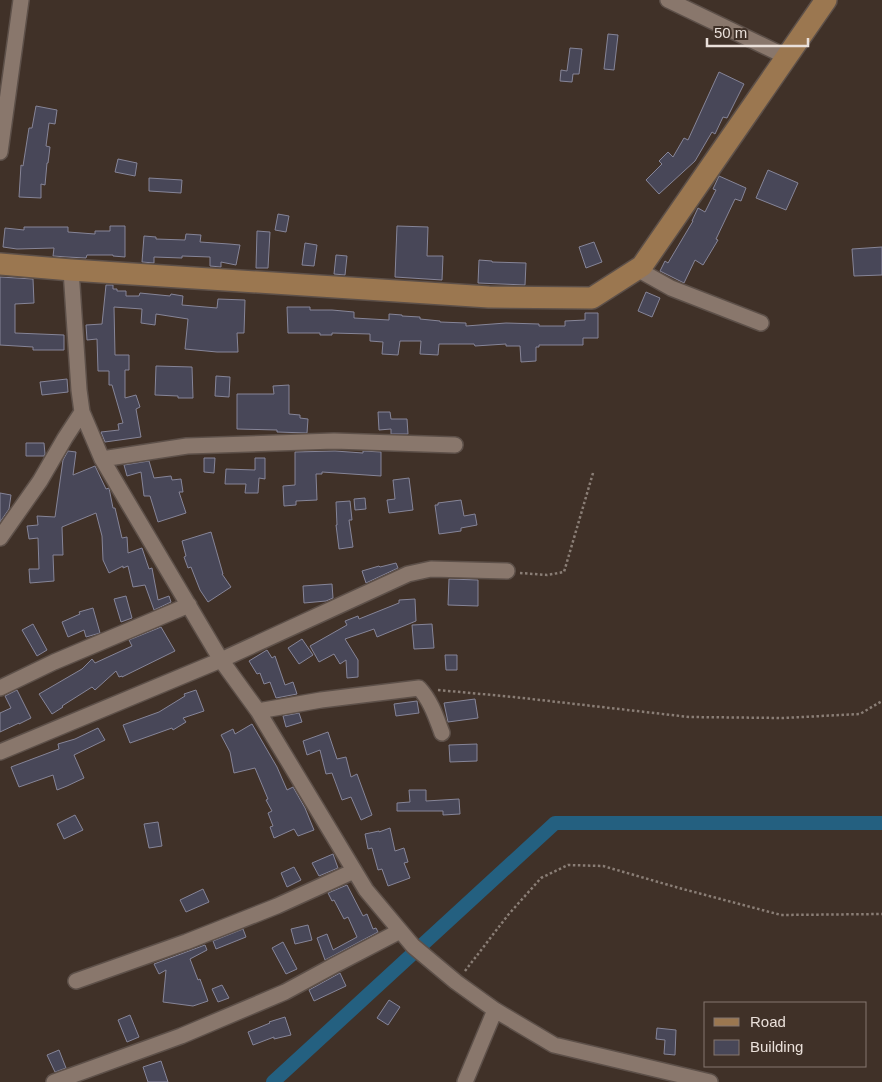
<svg xmlns="http://www.w3.org/2000/svg" width="882" height="1082" viewBox="0 0 882 1082" font-family="Arial,sans-serif">
<rect width="100%" height="100%" fill="#403128"/>
<g fill="none" stroke-linecap="round" stroke-linejoin="round">
<!-- canal -->
<path stroke="#246080" stroke-width="14" d="M273 1082 555 823H882"/>
</g>
<!-- building -->
<path fill="#484758" stroke="#868598" d="M608 34 618 35 614 70 604 69Z
M570 48 582 49 579 74H573L572 82 560 81 561 70 567 71Z
M719 72 744 84 727 118 723 117 715 134 712 132 695 161 659 194 646 180 662 164 659 161 668 152 673 157 684 138 688 140Z
M36 106 57 110 55 124 49 123 46 146 50 147 48 163H47L45 185 41 184V198L19 197 21 165 23 166 29 128H32Z
M118 159 137 163 135 176 115 172Z
M768 170 798 183 786 210 756 198Z
M719 176 746 188 741 201 735 199 716 239 718 240 703 265 695 260 684 283 660 271 665 261 668 263 693 221H692L698 208 705 212 716 190 713 189Z
M149 178 182 180 181 193 149 191Z
M278 214 289 216 286 232 275 230Z
M110 226H125V257L113 256V255H87L86 258 67 257 53 256 54 248 17 249 3 247 5 228 24 230V227H68V232L95 234V231H110Z
M397 226 428 227 427 256H443L442 280 395 277Z
M257 231 270 232 268 268H256Z
M186 234 201 235 200 242 229 244 240 245 236 265 221 262V267L210 266V257L182 256V258L154 257V263L142 262 144 236 156 237V239L185 240Z
M594 242 602 262 586 268 579 247Z
M305 243 317 245 314 266 302 265Z
M882 247V275L854 276 852 249Z
M336 255 347 256 345 275 334 274Z
M479 260 492 261V262L526 263 525 285 478 283Z
M0 277 33 279 34 303 15 304V333L64 335V350H33V347L0 345Z
M106 285H113V289H117V291H126V296H139L140 293 170 296 171 294 183 296 182 305 217 308 218 299 245 300 244 333H237L238 352H217L185 349 188 319 156 314 155 325 141 323 142 309 114 307 115 355H129V370H125V398L136 395 140 407 136 409 141 437 105 442 101 432 119 430 118 424 123 423 112 385H109V371H98L97 339 87 340 86 325 102 324Z
M646 292 660 298 652 317 638 311Z
M287 307H310V310H332L354 312V318L389 320V314L402 315V316L420 317V319L440 321V322L466 323V326L506 323 539 324V326H565V321L585 320V313H598V338H583V345H539V347H536V361L521 362 520 346H506V344L475 346 474 344H439L438 355 420 354 421 341H400L398 355 382 354 383 342 370 341V334L332 333V335H320V333H288Z
M156 366 192 367 193 398H178V396L155 395Z
M216 376 230 377 229 397 215 396Z
M67 379 68 392 42 395 40 382Z
M289 385V414L300 415V418L308 419 307 433 277 432V430L237 429V394H274L273 386Z
M378 412H390L391 419H407L408 434H391V429L379 430Z
M26 443H44L45 454 44 456H26Z
M68 451 76 452 73 475 95 466 106 489 109 488 113 508H115L122 538 127 537 128 553 142 548 149 569 152 568 158 600 169 596 171 602 154 610 145 585 133 587 128 566 123 568V566L109 573 103 560 102 536 96 513 62 527 63 555H53L54 581 30 583 29 569H39L38 538 29 539 27 526 38 525 37 516 55 517 63 460Z
M335 451 363 453V451L381 452V476L322 472V474H316L317 500 296 501V505L284 506 283 486 295 485V452Z
M204 458H215L214 473 204 472Z
M255 458H265V479L259 478 258 493H245L246 484H225L226 469 255 470Z
M149 461 154 478 171 476 172 480 181 479 183 492H179L186 513 158 522 150 496H144L141 472 127 476 124 465Z
M409 478 413 510 389 513 387 500 395 499 393 480Z
M0 493 11 495 9 509 0 522Z
M365 498 366 509 355 510 354 499Z
M461 500 464 516 475 514 477 525 461 528V531L439 534 435 505H438V503Z
M350 501 352 520H349L353 547 339 549 336 525H337L336 502Z
M211 532 223 574H222L231 587 208 602 200 590 191 567 188 568 184 557 186 556 182 541Z
M396 563 398 568 366 583 362 571 379 566 380 567Z
M449 579 478 580V606L448 605Z
M332 584 333 598 326 601 304 603 303 586Z
M126 596 132 618 121 622 114 599Z
M415 599 416 621 377 637 374 629 345 639 358 660V677L347 678 346 660 340 664 334 654 319 662 310 646 347 625 345 621 358 616 359 619 399 603V600Z
M93 608 100 633 86 637 84 630 68 637 62 622 80 614 79 612Z
M33 624 47 650 37 656 22 630Z
M432 624 434 648 414 649 412 625Z
M161 627 175 651 122 677V676L119 677 116 671 95 690 92 687 62 706 63 707 52 714 39 694 82 669 92 659 95 663 132 646 129 640Z
M302 639 313 655 299 664 288 648Z
M267 650 272 658 275 656 285 685 293 682 297 694 276 698 270 682 264 684 260 673 257 674 249 661Z
M445 655H457V670H446Z
M17 690 31 718 19 724V723L0 732V713L11 708 5 696Z
M196 690 204 711 183 718 186 722 173 730 172 728 130 743 123 725 159 712 185 696 184 694Z
M475 699 478 718 448 722 444 703Z
M417 701 419 713 396 716 394 704Z
M299 713 302 722 286 727 283 716Z
M252 724 277 767 287 790 293 787 305 808 314 830 298 836 294 829 274 838 270 827 273 826 268 813 272 811 266 800 268 799 255 768 234 773 230 752 221 735 233 729 235 734Z
M98 728 105 740 74 755 84 778 67 786 57 790 53 775 19 787 11 767 59 749 58 744 75 739Z
M328 732 337 759 346 757 351 777 357 774 372 815 361 820 351 797 342 800 332 773 326 774 320 750 307 755 303 741Z
M477 744V761L450 762 449 745Z
M409 790H426V801L459 799 460 814 443 815V811H397V803L410 802Z
M75 815 83 830 64 839 57 824Z
M158 822 162 846 149 848 144 824Z
M390 828 395 851 404 848 408 862 404 863 410 878 388 886 382 869 378 870 372 848 368 849 365 834 379 831V832Z
M333 854 338 868 319 876 312 863Z
M294 867 301 880 287 887 281 873Z
M347 885 363 916 367 914 373 929 376 928 378 932 325 960 317 938 327 934 333 950 357 937 348 917 344 919 334 900 332 901 328 893Z
M203 889 209 902 186 912 180 900Z
M308 925 312 940 295 944 291 929Z
M243 929 246 937 216 949 213 941Z
M283 942 297 969 286 974 272 948Z
M205 945 207 950 190 959 198 980 200 979 208 1001 193 1006 163 1002 166 970 159 974 154 964Z
M340 973 346 986 314 1001 309 990Z
M222 985 229 998 218 1002 212 989Z
M389 1000 400 1007 388 1025 377 1018Z
M130 1015 139 1037 127 1042 118 1020Z
M285 1017 291 1035 274 1039V1037L253 1045 248 1032 270 1023 269 1022Z
M657 1028 676 1030 675 1055 664 1054 665 1040 656 1039Z
M59 1050 66 1068 55 1072 47 1055Z
M161 1061 168 1082H148L143 1067Z"/>
<g fill="none" stroke-linecap="round" stroke-linejoin="round">
<!-- street casing -->
<g stroke="#5d5049" stroke-width="18">
<path id="street" d="M668 0 787 57
M0 152 21 0
M637 269 671 288 761 323
M71 270 79 390 82 412 102 459 221 660 258 711 366 890 413 946 456 982 495 1010 554 1045 710 1082
M102 459 187 446 334 441 455 445
M0 538 40 481 65 438 82 412
M0 688 54 662 189 605
M258 711 321 700 419 688C431 701 436 717 442 733
M0 752 221 660 408 574 431 569 507 571
M76 981 186 942 277 906 354 871
M54 1082 181 1036 285 992 333 966 400 931
M465 1082 495 1010"/>
</g>
<!-- secondary casing -->
<g stroke="#5d5049" stroke-width="24">
<path id="secondary" d="M0 264 71 270 489 297 592 298 642 266 826 0"/>
</g>
<!-- path -->
<path stroke="#8a7e76" stroke-width="2.5" stroke-dasharray="2.5 2.5" stroke-linecap="butt" d="M520 573 547 575 564 572 593 473
M438 690 514 697 689 717 783 718 860 714 882 701
M465 971 508 915 541 878 568 865 603 866 679 888 781 915 882 914"/>
<!-- street -->
<use href="#street" stroke="#89776c" stroke-width="15"/>
<!-- secondary -->
<use href="#secondary" stroke="#9b7750" stroke-width="21"/>
</g>
<!-- legend -->
<rect x="704" y="1002" width="162" height="65" fill="#403128" stroke="#84776f"/>
<rect x="714" y="1018" width="25" height="8" fill="#9b7750" stroke="#84776f"/>
<text x="750" y="1027" font-size="15" fill="#eae0da">Road</text>
<rect x="714" y="1040" width="25" height="15" fill="#484758" stroke="#84776f"/>
<text x="750" y="1052" font-size="15" fill="#eae0da">Building</text>
<!-- scale -->
<path d="M707 38v8h101v-8" fill="none" stroke="#eae0da" stroke-width="2.5"/>
<text x="714" y="38" font-size="15" fill="#eae0da" stroke="#403128" stroke-width="4" paint-order="stroke">50 m</text>
</svg>
